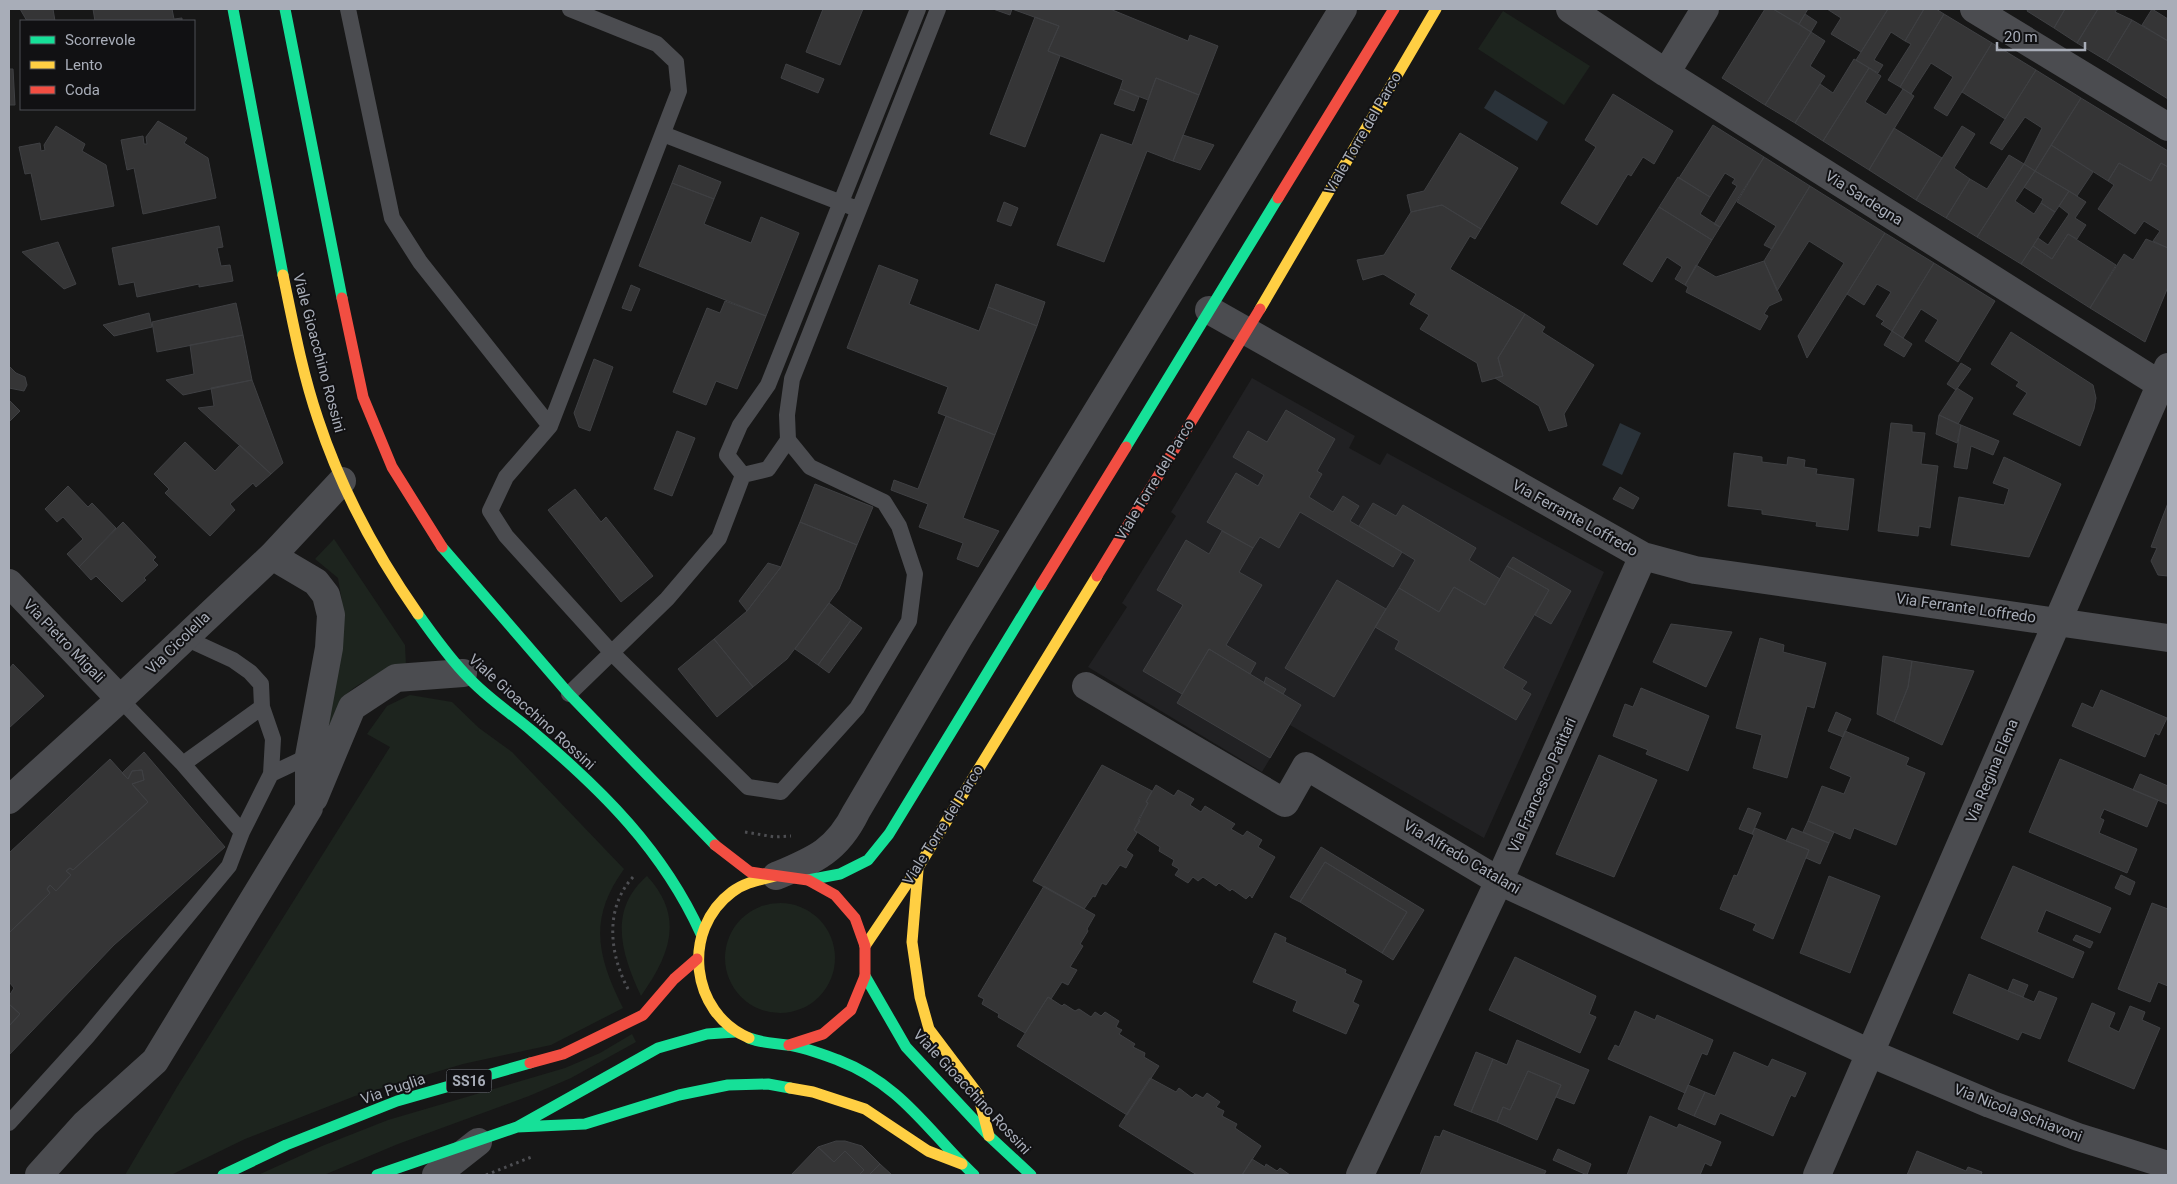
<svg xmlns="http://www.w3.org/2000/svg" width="2177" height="1184" viewBox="0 0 2177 1184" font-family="Roboto,sans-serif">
<rect width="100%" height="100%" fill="#171717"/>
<!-- built -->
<path fill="#212123" d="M1252 378 1355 436 1349 448 1380 465 1387 453 1604 572 1484 838 1290 725 1262 772 1088 667 1127 607 1122 603 1176 516 1171 512Z"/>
<!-- green -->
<path fill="#1d241e" d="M1503 11 1590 66 1564 105 1478 49Z
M334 539 405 645 406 666C387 671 352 683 342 700 333 715 328 732 322 747L342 601 338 578 315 559Z
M410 695 452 702 479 728 512 752 624 869C588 919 597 956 623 1008L551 1045 463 1064 355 1096 245 1139 171 1175H125L177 1087 390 747 367 734 387 706Z
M647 876C685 917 670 955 641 996 622 955 607 911 647 876Z
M725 958a55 55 0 1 1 110 0a55 55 0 1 1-110 0Z
M632 1034 636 1042 571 1078 529 1096 398 1144 324 1175H258L322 1146 388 1120 565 1068 600 1053Z"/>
<!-- water -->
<path fill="#2a3239" d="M1495 90 1548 122 1537 141 1484 108Z
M1620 423 1641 433 1622 475 1602 465Z"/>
<!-- building -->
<path fill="#353536" stroke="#3f4043" d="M20 9H53L55 21H27Z
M93 9H172L174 19 182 18V21H95Z
M823 9H863L840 65 806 52Z
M993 9H1110L1188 41 1190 35 1218 46 1199 95 1156 78 1148 100 1120 89 1123 80 1048 51 1059 26 1012 9 1010 15Z
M1765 9H1773L1811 32 1765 105 1722 78Z
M1773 9H1808L1799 24Z
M1827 9H1888L1861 52 1831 34 1841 18Z
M1888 9H1924L1905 41 1891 32 1874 60 1883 65 1878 73 1856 60Z
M1924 9H1936L1944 14 1900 87 1888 80 1911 44 1905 41Z
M2028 9H2065L2054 28 2027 11Z
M2065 9H2098L2077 43 2054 28Z
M2098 9H2117L2115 12 2132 20 2107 61 2077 43Z
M2152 9 2168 19V41L2142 25Z
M1805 14 1817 22 1811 32 1799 24Z
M1944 14 1992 43 1947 116 1934 108 1953 77 1931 63 1911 94 1900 87Z
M1035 17 1059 26 1048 51 1060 56 1025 147 990 134Z
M2132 20 2168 41V99L2107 61Z
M1811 32 1825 41 1810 66 1825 76 1795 123 1765 105Z
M1992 43 2036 70 2005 119 1962 92Z
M1854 59 1869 68 1823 141 1795 123 1820 84 1833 93Z
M786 64 824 79 818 93 781 78Z
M1869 68 1881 76 1865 102 1886 115 1903 89 1914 96 1869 170 1823 141Z
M9 69H13L15 105H9V136Z
M2036 70 2081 98 2035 171 2024 164 2042 128 2025 117 2002 150 1990 143Z
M1156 78 1199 95 1173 161 1147 151 1104 262 1057 245 1101 134 1132 145Z
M1120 89 1139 97 1134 111 1114 104Z
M1613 94 1673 131 1654 164 1643 157 1631 176 1628 174 1597 225 1561 203 1596 147 1585 140Z
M2081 98 2168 151V167L2161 163 2151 181 2119 163 2108 181 2051 145Z
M158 121 187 138 184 143 208 158 216 198 143 214 134 168 127 170 121 140 143 136 144 144H147L146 137Z
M1713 125 1764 157 1720 227 1714 224 1737 186 1732 183 1735 179 1725 173 1710 197 1679 178Z
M56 126 85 144 82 151 106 165 114 206 41 220 31 173 25 174 19 147 40 143 41 151 45 150 44 145Z
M1962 126 1975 134 1954 168 1970 179 1946 218 1916 200Z
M1894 128 1942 158 1916 200 1869 170Z
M1460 133 1518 168 1481 229 1442 205 1411 212 1407 195 1424 191Z
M1183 135 1214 145 1200 170 1173 161Z
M2051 145 2093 172 2077 196 2035 171Z
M2009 155 2024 164 1977 237 1946 218 1970 179 1987 189Z
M1764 157 1810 186 1772 249 1764 245 1776 226 1737 202Z
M2119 163 2151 181 2161 163 2168 167V248L2153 241 2160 231 2144 221 2135 234 2098 209 2114 185 2108 181Z
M2024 164 2035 171 2015 201 2034 214 2041 203 2055 212 2021 264 1977 237Z
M679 165 721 182 714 199 672 183Z
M2035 171 2069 191 2055 212 2041 203 2043 199 2024 187Z
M1678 177 1710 197 1700 214 1720 227 1712 240 1659 207Z
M672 183 714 199 704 224 751 243 761 217 799 233 766 316 639 266Z
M1810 186 1885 233 1807 358 1798 336 1844 263 1809 241 1777 291 1764 261Z
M2069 191 2086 202 2075 218 2086 225 2077 239 2068 234 2052 259 2033 246 2038 238 2048 245 2069 214 2059 206Z
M1004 202 1018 208 1011 226 997 221Z
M1442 205 1481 229 1475 239 1470 236 1450 269 1525 314 1498 358 1503 376 1482 382 1477 363 1420 329 1429 315 1410 304 1416 294 1383 274 1363 280 1357 260 1384 255 1411 212Z
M1659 207 1712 240 1685 285 1675 279 1682 267 1667 257 1652 282 1623 264Z
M219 226 223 247 217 248 221 266 230 265 233 281 199 287V284L137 297 134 282 119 285 112 248Z
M1885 233 1934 263 1892 331 1881 324 1884 321 1876 316 1891 292 1877 284 1864 305 1847 294Z
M2068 234 2116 265 2090 308 2021 264 2033 246 2052 259Z
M2146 239 2168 248V287L2145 342 2090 308 2124 254 2133 260Z
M58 242 76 284 64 289 22 252Z
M1764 261 1782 300 1769 306 1764 314 1768 316 1760 330 1686 292 1688 287 1685 285 1696 265 1716 277Z
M1934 263 1995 301 1958 362 1925 341 1938 320 1921 309 1903 338 1892 331Z
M879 265 918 280 909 304 979 331 988 307 1037 326 995 435 938 413 948 387 847 348Z
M996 284 1045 302 1037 326 988 307Z
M631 285 640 289 631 311 622 308Z
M725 301 766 316 737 389 716 381 706 405 673 392 707 308 720 313Z
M236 303 243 335 157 352 152 322Z
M149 313 152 327 114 336 103 325Z
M1525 314 1545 327 1542 332 1594 365 1564 414 1567 426 1549 431 1539 406 1495 378 1503 376 1498 358Z
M1892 331 1912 344 1904 357 1884 345Z
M2011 332 2093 385 2096 398 2094 409 2080 446 2013 414 2027 393 2016 386 2019 382 1991 364Z
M243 335 252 380 183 395 166 380 194 374 190 345Z
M594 359 613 367 590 431 579 427 574 413Z
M1961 363 1971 369 1956 390 1947 384Z
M9 366 16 373 25 377 27 385 24 391 9 388Z
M252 380 283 463 271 474 198 408 214 406 211 388Z
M1957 388 1973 398 1958 424 1939 415Z
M9 400 20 411 9 422Z
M1286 410 1335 439 1317 471 1322 474 1309 497 1333 512 1343 496 1359 506 1350 521 1402 552 1393 567 1300 512 1279 548 1260 537 1253 548 1207 522 1236 473 1258 486 1264 475 1233 457 1248 431 1267 442Z
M1939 415 1961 425 1957 443 1936 434Z
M946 416 995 435 963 518 999 531 978 567 957 559 963 543 919 527 928 504 891 490 894 480 918 489Z
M1891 423 1912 425V432L1925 433 1921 464 1938 466 1930 528 1919 526 1918 536 1878 531Z
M1961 425 1999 441 1993 455 1971 446 1967 469 1954 467Z
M677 431 695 438 672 496 654 489Z
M185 442 215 471 240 445 271 474 256 487 253 483 230 504 235 510 210 536 165 493 169 489 154 474Z
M1734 453 1762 457V462L1787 465 1788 457 1805 460 1804 467 1817 469 1816 474 1854 479 1848 530 1816 526 1817 522 1762 514V510L1728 506Z
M2004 457 2061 484 2029 557 1951 545 1959 497 2004 505 2009 489 1993 483Z
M815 484 873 507 857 545 800 522Z
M68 486 88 507 92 503 116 528 79 567 67 554 83 539 63 517 57 522 45 509Z
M1620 487 1639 498 1633 509 1613 499Z
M575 489 601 522 606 517 653 576 621 602 548 510Z
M1373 503 1396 516 1403 505 1476 548 1469 560 1500 579 1485 605 1454 587 1439 612 1399 588 1415 560 1359 526Z
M2168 503V576L2158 575 2151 561 2157 548 2151 547Z
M123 522 156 557 153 560 158 565 144 578 146 580 122 602 96 576 91 580 79 567Z
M800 522 857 545 839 589 829 603 787 659 753 687 714 639 747 611 781 567Z
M1222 531 1253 548 1239 572 1262 585 1226 645 1256 663 1250 674 1209 649 1182 694 1143 671 1183 605 1157 590 1186 540 1209 554Z
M1513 557 1571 591 1551 624 1535 615 1549 590 1507 566Z
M768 563 781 567 747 611 739 601Z
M1507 566 1549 590 1503 668 1527 682 1522 689 1531 694 1516 720 1395 649 1399 641 1375 627 1399 588 1439 612 1454 587 1485 605Z
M1337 580 1386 609 1334 697 1285 668Z
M829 603 851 620 818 665 795 649Z
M851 620 862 628 829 673 818 665Z
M1671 624 1732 632 1706 687 1653 662Z
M1760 638 1784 645 1783 652 1826 663 1814 708 1807 706 1787 778 1753 768 1762 735 1736 728Z
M714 639 753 687 717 717 678 669Z
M1209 649 1301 705 1270 758 1177 703Z
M1883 656 1912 661 1908 687 1894 722 1877 714Z
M1912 661 1974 671 1942 745 1894 722 1908 687Z
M13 664 44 696 9 728V669Z
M1266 677 1286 689 1283 694 1264 683Z
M1641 688 1709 716 1688 771 1646 754 1648 750 1613 736 1625 704 1633 707Z
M2101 690 2167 718 2159 735 2155 733 2145 757 2072 726 2082 703 2093 708Z
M1836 712 1851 719 1843 737 1828 731Z
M1845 731 1909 758 1906 765 1925 773 1896 845 1854 828 1850 839 1808 821 1822 786 1844 794 1851 777 1830 768Z
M144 752 225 847 114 945 9 1055V1026L20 1014 9 1004V996L14 988 9 982V933L50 893 47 889 50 885 56 891 71 875 66 871 70 868 73 870 148 802 132 784 144 780 142 770 132 771 128 779 122 773Z
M1599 755 1657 780 1614 877 1556 854Z
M110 759 128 779 132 771 142 770 144 780 132 784 148 802 73 870 70 868 66 871 71 875 56 891 50 885 47 889 50 893 9 933V853Z
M2060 759 2158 800 2147 827 2104 809 2100 818 2104 820 2099 833 2137 849 2127 873 2029 832Z
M1102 765 1152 791 1146 802 1148 803 1138 820 1140 821 1134 830 1137 833 1126 850 1133 855 1126 868 1120 865 1106 885 1102 883 1095 897 1093 896 1084 909 1033 881Z
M2140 774 2168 786 2167 804 2133 790Z
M1156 785 1174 796 1178 790 1194 799 1190 805 1201 812 1205 806 1235 824 1231 829 1243 836 1247 831 1262 840 1258 847 1275 857 1252 898 1250 895 1246 899 1232 889 1230 891 1219 883 1216 886 1203 877 1198 881 1193 877 1188 883 1175 875 1179 869 1172 865 1174 860 1159 851 1160 847 1134 830 1148 803 1146 802Z
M1748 808 1761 813 1752 834 1739 829Z
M1808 821 1834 832 1829 843 1803 832Z
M1755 828 1809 850 1773 939 1753 930 1756 924 1720 909 1734 875 1737 876 1754 835 1752 834Z
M1792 828 1829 843 1820 864 1806 858 1809 850 1786 841Z
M1321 847 1424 910 1393 960 1382 953 1407 912 1325 862 1300 902 1290 897Z
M1325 862 1407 912 1382 953 1300 902Z
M2013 866 2111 908 2100 933 2046 910 2037 932 2084 952 2073 978 1981 938Z
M2121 875 2135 882 2130 895 2115 888Z
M1829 876 1880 896 1850 973 1800 953Z
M1044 886 1095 915 1087 929 1088 931 1080 944 1083 946 1070 967 1077 970 1068 985 1062 982 1051 999 1048 997 1025 1033 998 1017 999 1014 982 1004 984 999 978 996Z
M2152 903 2168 909V986L2158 982 2150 1002 2118 989Z
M1275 933 1286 938 1285 942 1346 970 1345 973 1362 981 1353 1002 1359 1005 1346 1034 1293 1011 1297 1001 1253 982Z
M2076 935 2093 942 2090 948 2073 940Z
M1515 957 1596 996 1589 1014 1596 1017 1580 1053 1489 1010Z
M1969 974 2034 1002 2039 991 2057 998 2040 1039 2022 1032 2018 1040 1953 1013Z
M2013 979 2028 985 2023 997 2008 991Z
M1048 997 1062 1006 1064 1004 1075 1011 1079 1009 1091 1017 1095 1012 1101 1016 1105 1012 1119 1021 1116 1027 1122 1030 1119 1034 1135 1044 1133 1047 1145 1053 1144 1057 1159 1066 1127 1115 1017 1046Z
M2092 1003 2115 1013 2109 1027 2119 1032 2130 1006 2145 1012 2142 1020 2160 1028 2134 1089 2068 1061Z
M9 1004 20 1014 9 1026Z
M1635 1011 1655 1020 1657 1015 1713 1040 1707 1055 1702 1053 1685 1093 1608 1059 1615 1045 1619 1047Z
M1517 1040 1589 1070 1574 1104 1556 1097 1561 1085 1528 1071 1510 1110 1503 1107 1497 1122 1471 1112 1493 1059 1507 1065Z
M1476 1052 1493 1059 1471 1112 1454 1105Z
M1734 1052 1768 1067 1772 1059 1806 1073 1795 1097 1791 1095 1773 1136 1720 1113 1715 1125 1694 1116 1705 1092 1715 1096Z
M1528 1071 1561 1085 1537 1140 1497 1122 1503 1107 1510 1110Z
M1150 1078 1176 1092 1179 1088 1192 1098 1196 1094 1203 1098 1207 1093 1220 1102 1216 1107 1224 1111 1222 1116 1237 1124 1235 1128 1261 1146 1242 1175H1197L1119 1126Z
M1688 1085 1705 1092 1694 1116 1678 1109Z
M1650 1116 1677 1128 1679 1124 1721 1142 1711 1166 1705 1163 1700 1175H1627Z
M1443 1130 1546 1171 1544 1175H1420L1435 1136 1440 1137Z
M836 1141H845L862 1146 880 1164 869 1175H859L864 1170 845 1151 834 1162 818 1147Z
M818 1147 834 1162 845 1151 864 1170 859 1175H791Z
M1558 1149 1591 1164 1587 1175 1553 1160Z
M1917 1151 1966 1171 1968 1167 1982 1172 1981 1175H1907Z
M1252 1159 1265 1167 1266 1164 1277 1171 1280 1168 1290 1175H1242Z
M880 1164 892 1175H869Z"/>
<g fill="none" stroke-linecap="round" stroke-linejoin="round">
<!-- path -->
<path stroke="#4d4e52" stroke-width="3" stroke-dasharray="2.5 4" stroke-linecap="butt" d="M745 832 775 837 791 836
M628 989C609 953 604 906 635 875
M486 1175 534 1156"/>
<!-- lane -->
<path stroke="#4b4c50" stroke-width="16" d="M348 9 392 218 420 262 550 426 506 477 490 511 506 536 612 653 748 787 781 792 857 708 909 621 915 574 899 526 884 502 810 467 788 440
M918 9 768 385 740 425 727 455 743 475 768 469 788 440 787 415 792 379 938 9
M663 134 852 207
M550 426 679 91 676 62 657 44 570 9
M569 694 667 599 719 538 743 475
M120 699 183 764 242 832
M183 764 262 707
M271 774 309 756
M9 1123 87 1037 229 866 242 832 271 774 273 739 262 707 261 684 250 672 233 660 183 637"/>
<!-- street -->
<path stroke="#4b4c50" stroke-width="28" d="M1570 9 1666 73 2161 385
M1974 9 2168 127
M1666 73 1705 9
M1209 310 1643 556 1695 570 2168 638
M9 583 120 699
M1086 686 1285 803 1306 766 1499 881 1870 1053 1990 1104 2078 1137 2168 1165
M314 798 352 707 396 678 463 673
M9 800 120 699 272 556 342 481
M776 876C814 860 837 851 856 812L958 639 1343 9
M39 1175 85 1124 155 1061 309 808V756L329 648 331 615 326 595 316 582 272 556
M436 1175 478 1142
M1360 1175 1499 881 1643 556
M1817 1175 2168 367"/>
<!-- fast -->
<path stroke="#16e098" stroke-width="11" d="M233 9 283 275
M285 9 342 298
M1126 447 1278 198
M442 547 569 694 715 845
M418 614C434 636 449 658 468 677 487 698 511 713 532 731 602 790 663 850 701 934
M808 880 840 874 868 860 889 834 1041 585
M865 976 906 1047 989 1136 1031 1175
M749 1038C762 1043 773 1043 787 1045 804 1047 822 1054 838 1060 902 1085 927 1130 974 1175
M517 1127 585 1124 679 1095 728 1085 768 1084 790 1088
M223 1175 286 1145 397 1101 530 1063
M377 1175 517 1127 658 1048 707 1034 735 1032"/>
<!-- slow -->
<path stroke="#ffcf43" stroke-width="11" d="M283 275C293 323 302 372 318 419 341 489 376 554 418 614
M1260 309 1436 9
M918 870 912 942 920 997 929 1029 978 1094 989 1136
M865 946 919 866 1097 576
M749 1038C690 1013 681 930 732 892 745 882 760 880 775 876
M790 1088 813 1092 865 1109 928 1151 962 1164"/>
<!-- jam -->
<path stroke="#f24e42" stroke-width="11" d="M1278 198 1394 9
M342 298 363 397 392 467 442 547
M1097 576 1260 309
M1041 585 1126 447
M715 845 750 872 808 880 835 895 855 918 865 946V976L851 1010 823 1034 789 1045
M530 1063 563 1054 643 1015 674 979 697 959"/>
</g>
<g text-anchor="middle" stroke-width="4" stroke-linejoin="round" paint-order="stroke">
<!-- shield labels -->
<rect fill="#111113" stroke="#7b7e86" stroke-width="1" x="446.5" y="1069.5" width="45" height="23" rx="4"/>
<g font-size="14" font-weight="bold" fill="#a8adb8">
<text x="469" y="1086">SS16</text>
</g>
<!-- street labels -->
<g font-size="15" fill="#a8adb8" stroke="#111113">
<text transform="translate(1363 133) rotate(-60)" y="5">Viale Torre del Parco</text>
<text transform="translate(1864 198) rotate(32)" y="5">Via Sardegna</text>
<text transform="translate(319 353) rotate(75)" y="5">Viale Gioacchino Rossini</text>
<text transform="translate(1155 480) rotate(-59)" y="5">Viale Torre del Parco</text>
<text transform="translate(1575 518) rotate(29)" y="5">Via Ferrante Loffredo</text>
<text transform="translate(1966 608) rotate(8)" y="5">Via Ferrante Loffredo</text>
<text transform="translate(64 641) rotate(46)" y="5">Via Pietro Migali</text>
<text transform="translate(178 643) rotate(-44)" y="5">Via Cicolella</text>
<text transform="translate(532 712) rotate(42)" y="5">Viale Gioacchino Rossini</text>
<text transform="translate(1992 771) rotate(-67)" y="5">Via Regina Elena</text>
<text transform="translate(1542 785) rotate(-66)" y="5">Via Francesco Patitari</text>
<text transform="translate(943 825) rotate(-58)" y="5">Viale Torre del Parco</text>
<text transform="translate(1462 857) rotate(30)" y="5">Via Alfredo Catalani</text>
<text transform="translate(393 1089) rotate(-19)" y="5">Via Puglia</text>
<text transform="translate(972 1092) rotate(47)" y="5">Viale Gioacchino Rossini</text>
<text transform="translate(2018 1113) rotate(21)" y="5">Via Nicola Schiavoni</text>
</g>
</g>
<!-- border -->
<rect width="2177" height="1184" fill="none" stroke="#a8adb8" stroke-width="20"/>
<!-- legend -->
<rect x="20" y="20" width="175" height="90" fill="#111113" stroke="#4d4f55"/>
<rect x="30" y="36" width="25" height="8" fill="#16e098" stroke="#4d4f55"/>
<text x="65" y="45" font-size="15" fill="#a8adb8">Scorrevole</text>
<rect x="30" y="61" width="25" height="8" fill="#ffcf43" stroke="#4d4f55"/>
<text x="65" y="70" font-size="15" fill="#a8adb8">Lento</text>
<rect x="30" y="86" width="25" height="8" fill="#f24e42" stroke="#4d4f55"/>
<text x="65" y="95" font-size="15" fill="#a8adb8">Coda</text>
<!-- scale -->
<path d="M1997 42v8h88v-8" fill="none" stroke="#a8adb8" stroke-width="2.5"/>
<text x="2004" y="42" font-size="15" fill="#a8adb8" stroke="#111113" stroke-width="4" paint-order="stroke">20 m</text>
</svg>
